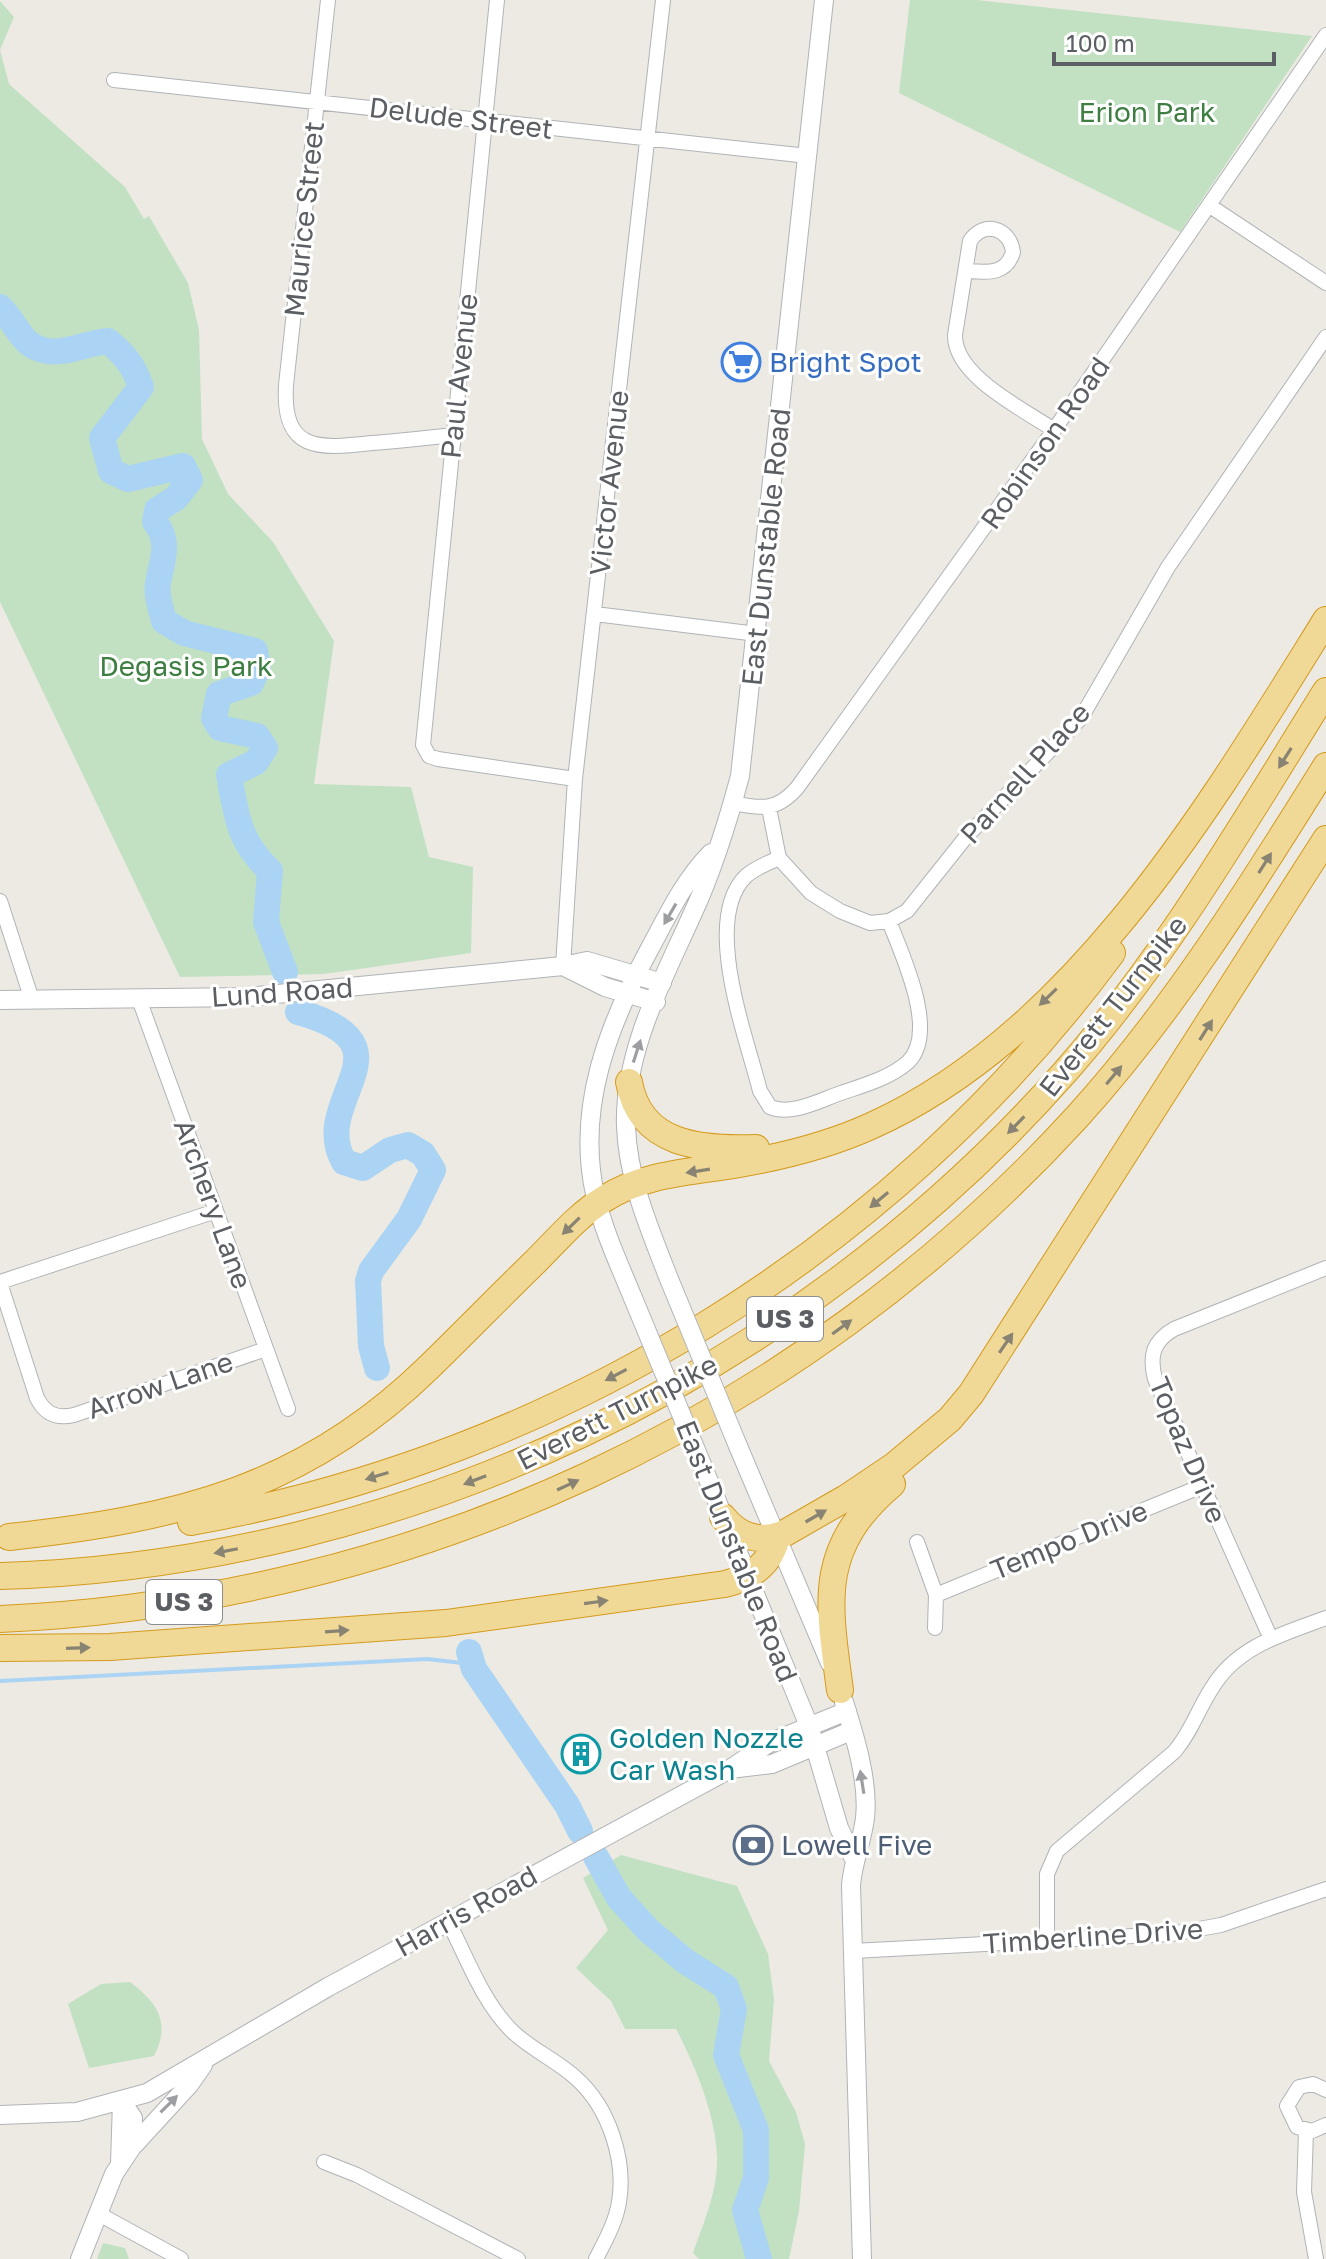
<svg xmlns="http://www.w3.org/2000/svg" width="1326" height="2259" viewBox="0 0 1326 2259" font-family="'Golos Text',sans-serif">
<rect width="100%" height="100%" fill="#eceae3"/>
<!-- green -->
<path fill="#c2e1c2" d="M910 0H976L1312 36 1180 232 899 93Z
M0 1 14 17 0 50Z
M0 50 9 84 125 187 144 219 149 216 188 283 199 330 202 439 228 494 273 542 334 641 314 784 411 787 429 857 473 867 471 953 324 974 180 977 0 602Z
M621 1855 737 1886 768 1954 774 2000 769 2061 796 2112 805 2144 799 2211 789 2259H699L693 2253C704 2222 718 2190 717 2157 716 2116 695 2065 676 2029H625L611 2001 576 1968 608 1930 583 1878Z
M130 1982C158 2003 171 2023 154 2056L89 2068 68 2004 101 1984Z
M103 2243 125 2248 129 2259H97Z"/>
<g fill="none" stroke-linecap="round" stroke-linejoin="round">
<!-- stream -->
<path stroke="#abd4f4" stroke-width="4" d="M0 1681 427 1659 471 1664"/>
<!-- river -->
<path stroke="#abd4f4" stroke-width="26" d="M0 307C11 317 21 340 33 346 57 360 83 343 108 341 125 355 134 366 141 387L102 438 111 471 128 479 183 466 190 480 176 498 157 510 155 522C171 542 162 560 158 583 156 596 161 609 164 621L184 633 255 651 258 668 251 683 219 694 214 718 220 728 257 736 265 748 256 762 229 775C237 818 238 840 270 871L266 922 285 972
M298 1012C419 1046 308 1099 344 1162L363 1168 390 1150 408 1145 423 1154 433 1170 409 1219 371 1271 368 1281 371 1346 377 1368
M469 1652 474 1669 567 1805 580 1831
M596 1857 619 1898 648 1930 685 1961 726 1987 734 2009 726 2055 756 2130V2178L745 2210 759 2259"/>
<!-- minor casing -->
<g stroke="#b0b3b7" stroke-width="16">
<path id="minor" d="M328 0 286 385C282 452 318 449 372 443 399 441 426 438 453 435
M497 0 423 745 429 756 438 759 575 779
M114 80 808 156
M1210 206 1326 283
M966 271C986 272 1006 276 1013 252 1010 228 984 220 970 241L955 335C954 376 1023 409 1054 430
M595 614 757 634
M733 803C761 809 777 811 797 788L1054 430 1326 35
M769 808 779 858 811 893 840 911 870 923 889 921 907 911 966 837 1081 718 1168 567 1326 337
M779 858C768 863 755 868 746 876 701 920 747 1038 760 1091L770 1107C792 1116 820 1100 841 1093 864 1085 890 1078 908 1062 939 1032 902 955 889 921
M0 901 32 1000
M563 966 575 779 663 0
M139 999 288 1409
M0 1282 216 1211
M0 1283 37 1398C45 1414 57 1419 74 1415L266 1349
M917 1542 936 1595 935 1628
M936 1595 1202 1486
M1271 1639 1155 1379C1149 1356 1153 1341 1174 1329L1326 1268
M448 1921C467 1958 483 2003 513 2032 532 2050 558 2061 577 2079 609 2108 626 2160 619 2202 616 2222 605 2241 596 2259
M1047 1941V1874L1057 1851 1174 1752C1191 1733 1198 1709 1212 1688 1237 1646 1283 1634 1326 1618
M853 1951 1171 1934 1221 1925 1326 1889
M1326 2090 1313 2084 1299 2087 1287 2106 1297 2127 1312 2131 1326 2125
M1306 2131 1304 2192 1316 2259
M324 2162 357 2175 518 2259
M97 2213 181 2259"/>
</g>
<!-- tertiary casing -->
<g stroke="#b0b3b7" stroke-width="20">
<path id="tertiary" d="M563 966 605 987 656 1002
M0 1000 247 997 563 966 587 961 662 983
M669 1279C650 1230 628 1180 626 1127 623 1047 669 969 700 897 716 859 729 817 740 776L824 0
M633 1298C619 1264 603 1230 595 1194 576 1108 608 1026 649 950 667 917 684 880 711 853
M738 1446 830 1663
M703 1467 809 1726 839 1828 853 1857
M844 1702C855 1737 869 1782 865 1818 862 1842 853 1861 851 1885L862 2259
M730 1769 772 1764 851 1731
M0 2115 77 2112 147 2093 328 1987 730 1769 769 1743 847 1711
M134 2145 189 2085 203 2065
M120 2163 122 2102
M80 2259 114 2174 132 2147 133 2118 122 2102"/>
</g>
<!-- motorway casing -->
<g stroke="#d49a1b" stroke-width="28">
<path id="motorway" d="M629 1082C640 1146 702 1150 756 1148
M723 1517C740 1538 760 1543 785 1533L846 1498 895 1465 950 1419 971 1394 1326 839
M191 1522C555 1457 892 1251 1112 953
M9 1537C176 1519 304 1489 428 1368 465 1332 500 1296 536 1261 558 1239 578 1215 604 1199 643 1174 689 1172 734 1165 781 1157 827 1146 871 1126 1076 1034 1212 803 1326 620
M0 1576C405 1564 797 1375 1065 1072 1167 956 1244 822 1326 691
M0 1619C411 1601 799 1421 1077 1117 1174 1010 1250 888 1326 766
M0 1648 110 1647 446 1623 725 1584C752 1577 771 1564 777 1536
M840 1690C828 1601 817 1548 892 1484"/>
</g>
<!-- minor -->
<use href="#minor" stroke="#fff" stroke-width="14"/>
<!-- tertiary -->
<use href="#tertiary" stroke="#fff" stroke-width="18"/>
<!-- motorway -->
<use href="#motorway" stroke="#f0d996" stroke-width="26"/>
<!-- tertiary-bridge casing -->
<g stroke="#b0b3b7" stroke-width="20" stroke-linecap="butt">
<path id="tertiary-bridge" d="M669 1279 738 1446
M633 1298 703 1467"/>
</g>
<!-- tertiary-bridge -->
<use href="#tertiary-bridge" stroke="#fff" stroke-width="18"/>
</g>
<!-- one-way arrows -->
<defs><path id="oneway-solid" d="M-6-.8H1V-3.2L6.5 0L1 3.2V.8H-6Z" transform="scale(2)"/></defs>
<g fill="#888372">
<use href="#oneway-solid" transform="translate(1285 758) rotate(122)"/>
<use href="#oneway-solid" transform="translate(1265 863) rotate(-58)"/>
<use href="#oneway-solid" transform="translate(1048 997) rotate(136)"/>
<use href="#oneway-solid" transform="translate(1206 1030) rotate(-58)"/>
<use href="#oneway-solid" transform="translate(1114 1075) rotate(-50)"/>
<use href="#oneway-solid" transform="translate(1016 1125) rotate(134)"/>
<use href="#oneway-solid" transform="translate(698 1171) rotate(171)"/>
<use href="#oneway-solid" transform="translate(879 1200) rotate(140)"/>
<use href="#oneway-solid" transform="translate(571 1226) rotate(136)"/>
<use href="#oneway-solid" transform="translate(842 1327) rotate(-36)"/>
<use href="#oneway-solid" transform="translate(1006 1343) rotate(-56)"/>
<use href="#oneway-solid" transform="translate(616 1375) rotate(152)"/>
<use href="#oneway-solid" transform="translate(377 1476) rotate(163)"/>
<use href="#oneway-solid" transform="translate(475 1480) rotate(159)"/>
<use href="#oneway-solid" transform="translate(568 1485) rotate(-25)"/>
<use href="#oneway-solid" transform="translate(816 1516) rotate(-30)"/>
<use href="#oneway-solid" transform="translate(226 1551) rotate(169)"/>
<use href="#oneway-solid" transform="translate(596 1602) rotate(-8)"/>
<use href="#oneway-solid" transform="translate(337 1631) rotate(-4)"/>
<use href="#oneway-solid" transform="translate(78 1648) rotate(-2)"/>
</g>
<g fill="#9d9ea1">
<use href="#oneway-solid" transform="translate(670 914) rotate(120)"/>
<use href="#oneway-solid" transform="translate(637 1051) rotate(-72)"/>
<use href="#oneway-solid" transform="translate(862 1782) rotate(-99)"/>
<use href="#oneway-solid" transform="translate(169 2104) rotate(-45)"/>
</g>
<!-- icons -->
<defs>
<g id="supermarket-ring" transform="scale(2)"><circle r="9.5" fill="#fff" stroke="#3f7fe0" stroke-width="1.5"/><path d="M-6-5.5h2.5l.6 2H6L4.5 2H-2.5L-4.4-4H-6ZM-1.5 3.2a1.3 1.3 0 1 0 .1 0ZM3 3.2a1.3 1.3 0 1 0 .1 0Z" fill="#3f7fe0"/></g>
<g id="building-ring" transform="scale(2)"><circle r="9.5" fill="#fff" stroke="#0f9aa8" stroke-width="1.5"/><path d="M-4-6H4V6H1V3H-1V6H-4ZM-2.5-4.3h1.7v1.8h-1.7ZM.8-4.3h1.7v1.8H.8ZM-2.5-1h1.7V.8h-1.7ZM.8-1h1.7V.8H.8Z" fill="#0f9aa8"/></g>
<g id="bank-ring" transform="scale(2)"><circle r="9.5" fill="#fff" stroke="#5c6f8a" stroke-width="1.5"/><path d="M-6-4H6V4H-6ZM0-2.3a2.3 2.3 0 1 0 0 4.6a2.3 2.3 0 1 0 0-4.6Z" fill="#5c6f8a"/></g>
</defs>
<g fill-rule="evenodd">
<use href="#supermarket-ring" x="741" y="362"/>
<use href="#building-ring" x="581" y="1754"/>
<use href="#bank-ring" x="753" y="1845"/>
</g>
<g text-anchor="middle" stroke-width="6" stroke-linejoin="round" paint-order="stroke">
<!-- shield labels -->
<g fill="#fff" stroke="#8c8e91" stroke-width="2">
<rect x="747" y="1297" width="76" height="44" rx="6"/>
<rect x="146" y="1580" width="76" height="44" rx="6"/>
</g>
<g font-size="26" font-weight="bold" fill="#5b5e62">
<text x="785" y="1328">US 3</text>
<text x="184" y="1611">US 3</text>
</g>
<!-- park labels -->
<g font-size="28" fill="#3e7e41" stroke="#fff">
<text x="1147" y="122">Erion Park</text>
<text x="186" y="676">Degasis Park</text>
</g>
<!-- street labels -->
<g font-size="28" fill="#5b5e62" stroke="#fff">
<text transform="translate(461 118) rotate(7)" y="10">Delude Street</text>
<text transform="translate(304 219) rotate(-84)" y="10">Maurice Street</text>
<text transform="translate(459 376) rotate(-84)" y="10">Paul Avenue</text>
<text transform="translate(1045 443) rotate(-55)" y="10">Robinson Road</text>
<text transform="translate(609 483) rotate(-84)" y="10">Victor Avenue</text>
<text transform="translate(766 547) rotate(-84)" y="10">East Dunstable Road</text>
<text transform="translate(1025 773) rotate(-48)" y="10">Parnell Place</text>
<text transform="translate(282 992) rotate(-4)" y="10">Lund Road</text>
<text transform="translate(1113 1006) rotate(-52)" y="10">Everett Turnpike</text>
<text transform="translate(213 1204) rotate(70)" y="10">Archery Lane</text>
<text transform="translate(160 1385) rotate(-19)" y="10">Arrow Lane</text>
<text transform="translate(617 1412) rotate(-27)" y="10">Everett Turnpike</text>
<text transform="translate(1188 1450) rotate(67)" y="10">Topaz Drive</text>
<text transform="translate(1069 1540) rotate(-22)" y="10">Tempo Drive</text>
<text transform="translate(737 1551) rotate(68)" y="10">East Dunstable Road</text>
<text transform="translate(466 1911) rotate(-29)" y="10">Harris Road</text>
<text transform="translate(1093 1936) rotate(-4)" y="10">Timberline Drive</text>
</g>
<!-- shop labels -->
<g font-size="28" fill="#366cbe" stroke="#fff" text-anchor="start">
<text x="769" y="372">Bright Spot</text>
</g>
<!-- culture labels -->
<g font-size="28" fill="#0d838f" stroke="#fff" text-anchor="start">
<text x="609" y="1748">Golden Nozzle<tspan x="609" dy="32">Car Wash</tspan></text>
</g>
<!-- service labels -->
<g font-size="28" fill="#4e5e75" stroke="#fff" text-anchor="start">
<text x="781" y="1855">Lowell Five</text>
</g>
</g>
<!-- scale -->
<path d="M1054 52v12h220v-12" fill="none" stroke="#5b5e62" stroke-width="4"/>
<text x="1066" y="52" font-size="24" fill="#5b5e62" stroke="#ffffff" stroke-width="6" paint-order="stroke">100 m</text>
</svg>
